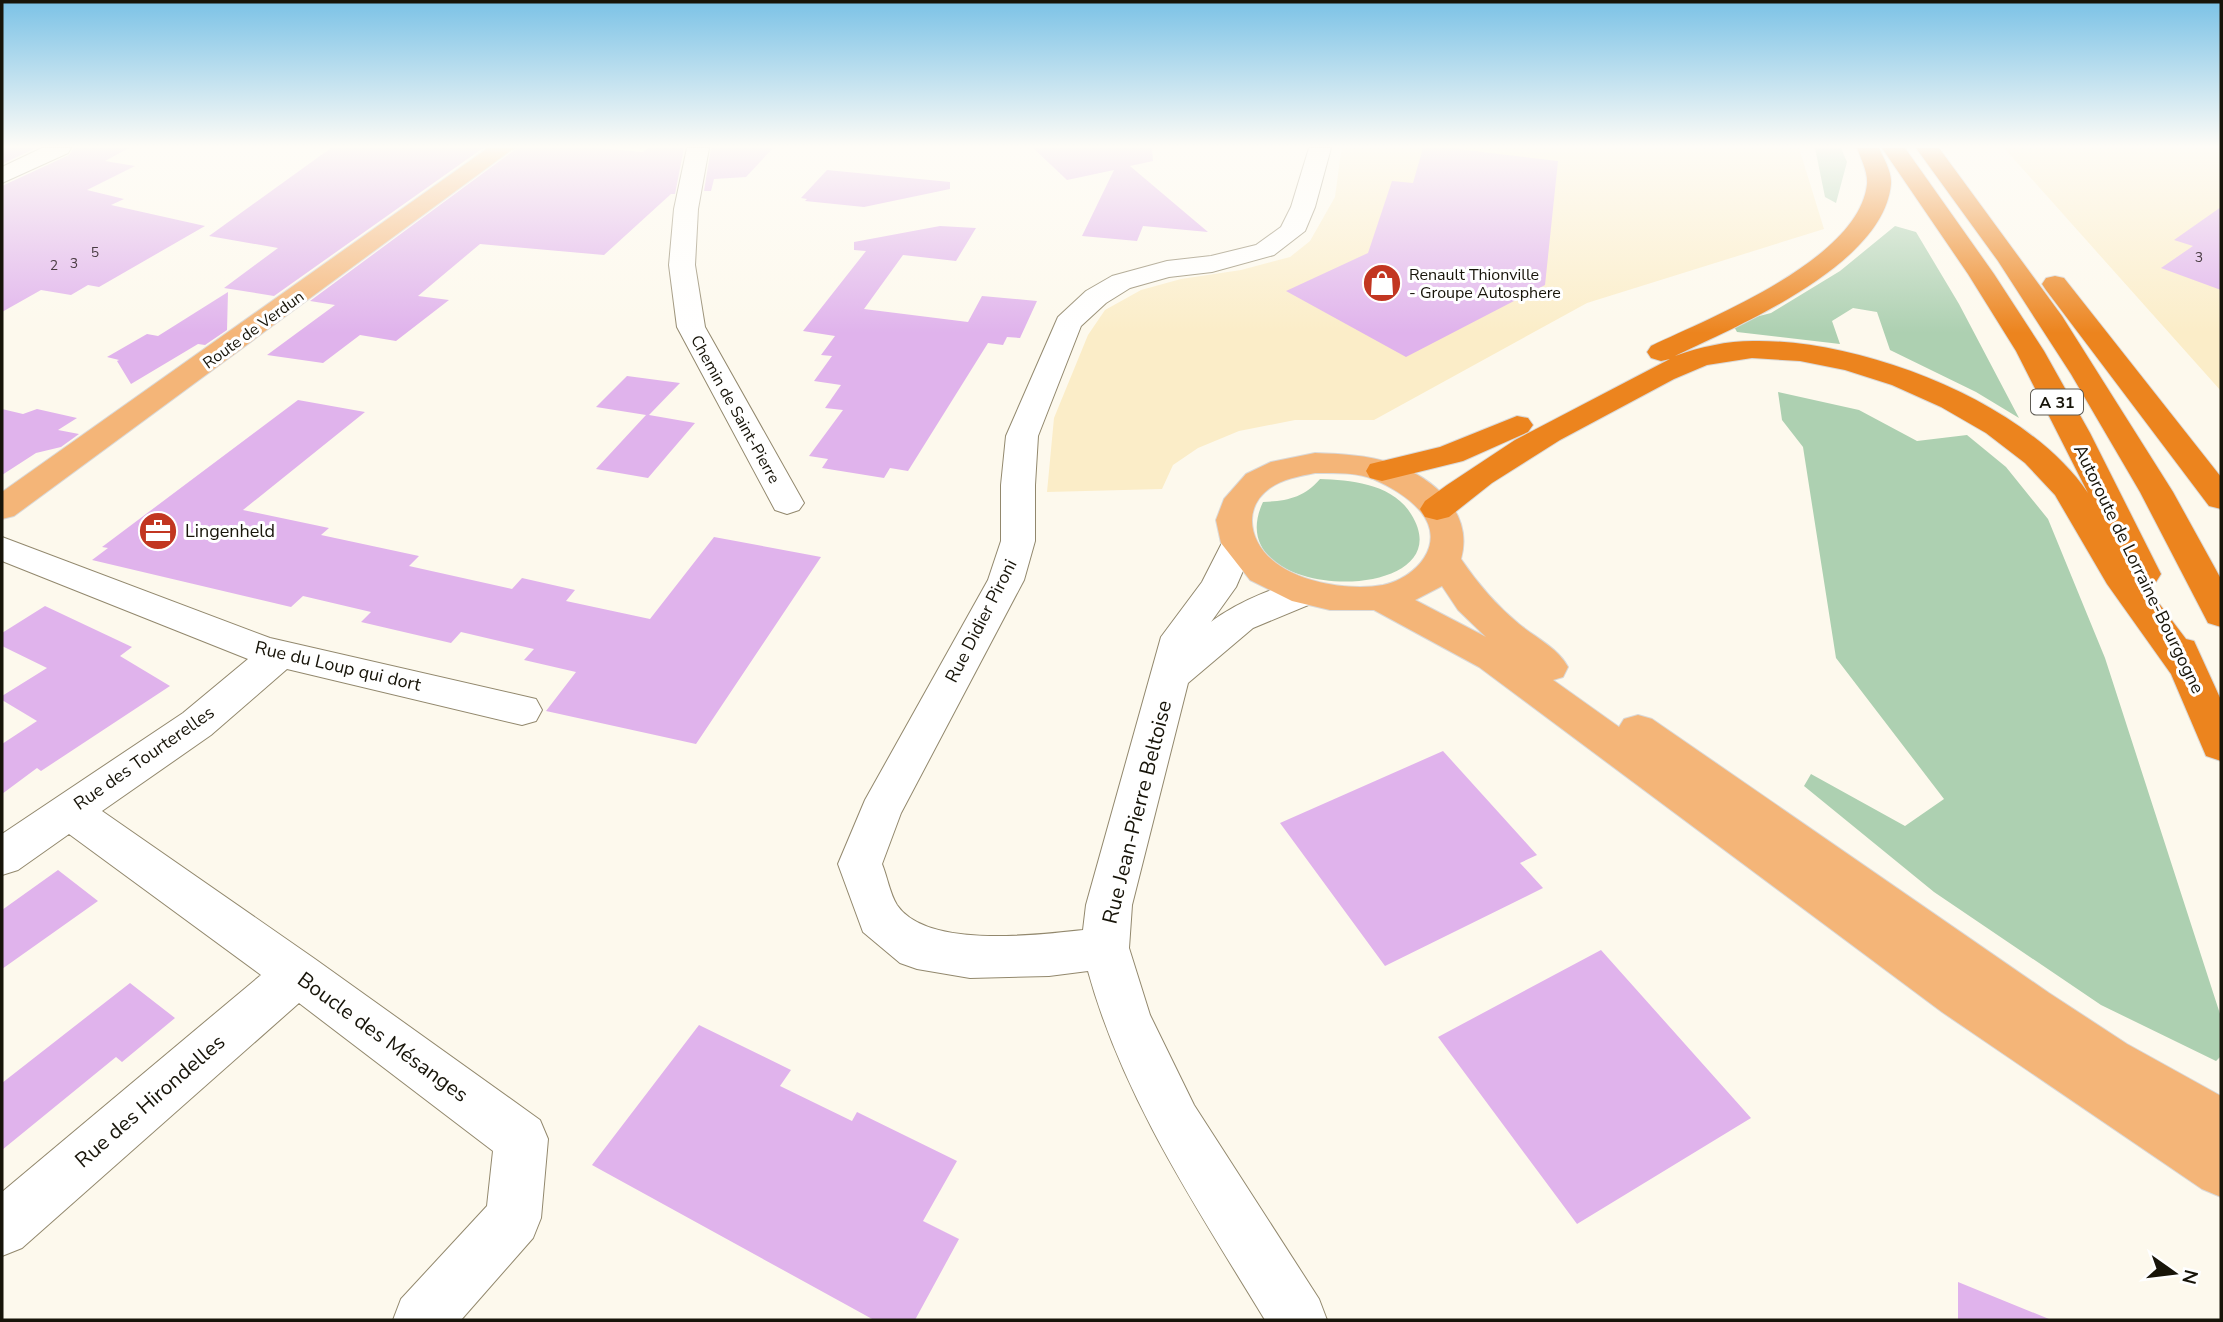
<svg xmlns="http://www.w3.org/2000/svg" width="2223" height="1322" viewBox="0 0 2223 1322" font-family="'Nunito Sans',sans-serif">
<rect width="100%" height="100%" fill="#fdf9ed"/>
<!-- built -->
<path fill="#fbedc8" d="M1343 148H1799L1824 229 1587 303 1374 420H1295L1239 431 1198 448 1173 465 1162 489 1047 492 1054 418 1088 335 1105 310 1141 290 1181 279 1241 270 1290 257 1310 241 1335 197 1341 152Z
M2004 148H2221V391Z"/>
<!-- green -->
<path fill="#add0b1" d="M1815 148H1841L1847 162 1836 203 1825 197Z
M1895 226 1916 232 1959 304 2019 418 1976 392 1890 350 1877 312 1853 308 1832 321 1840 344 1737 332 1732 323 1771 313 1840 271Z
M1778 392 1859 410 1917 441 1967 435 2006 467 2048 519 2105 658 2221 1017V1056L2216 1061 2101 1005 1934 892 1804 786 1811 774 1905 826 1944 799 1836 658 1803 447 1782 420Z
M1320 479C1351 480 1393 484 1411 514 1469 606 1214 606 1263 502 1286 501 1304 498 1320 479Z"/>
<!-- building -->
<path fill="#e0b3ec" d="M2 148H36L2 164Z
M74 148H129L105 161 135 166 87 190 124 199 111 205 205 226 99 287 88 285 71 295 41 290 2 312V186L69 155Z
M331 148H483L274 296 224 288 278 248 209 236Z
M517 148H597L643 152 648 148H684L675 194H671L604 255 480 244 418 296 449 300 396 341 360 335 323 363 267 355 335 305 310 301Z
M711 148H773L746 177 714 179 711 191H704Z
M1033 148H1152L1153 161 1130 166 1208 232 1143 226 1137 241 1082 236 1114 170 1067 180Z
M1423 148H1450L1558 161 1545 285 1406 357 1286 291 1368 253 1392 181 1413 183Z
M827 170 950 182V189L864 207 805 201 807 199 801 198Z
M2221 207V290L2161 268 2193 246 2174 240Z
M940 226 976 228 956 261 903 255 864 309 968 322 982 296 1037 301 1020 338 1007 337 1003 345 988 343 908 471 890 468 884 478 822 468 828 459 809 456 843 410 825 408 841 385 814 381 832 356 821 355 835 336 803 331 866 251 854 250V242Z
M228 292 227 330 205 345 198 344 131 384 117 361 119 360 107 357 147 334 158 336Z
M627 376 680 383 649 415 695 423 648 478 596 469 646 415 596 407Z
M298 400 365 412 243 510 329 528 321 535 419 556 409 566 512 589 522 578 575 590 566 601 650 619 714 537 821 557 696 744 546 711 576 672 524 660 534 649 461 632 451 643 361 622 371 612 303 596 291 607 92 560 108 548 102 547Z
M2 409 23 414 37 409 77 418 58 430 79 434 61 447 36 453 2 475Z
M45 606 132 647 120 656 170 686 41 771 37 768 2 794V744L37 721 2 700V696L47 668 2 646V633Z
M1443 751 1537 855 1520 863 1543 888 1385 966 1280 823Z
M58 870 98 901 2 969V910Z
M1601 950 1751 1118 1577 1224 1438 1037Z
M130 983 175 1018 122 1062 116 1057 2 1150V1083Z
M699 1025 791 1070 780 1086 852 1121 857 1112 957 1161 923 1221 959 1239 915 1320H874L592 1165Z
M1958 1282 2049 1319V1320H1958Z"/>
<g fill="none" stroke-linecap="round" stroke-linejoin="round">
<!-- minor casing -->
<g stroke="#92886d" stroke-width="2">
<path id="minor" d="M42 148H71L68 153 2 183V167Z
M687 148H709L698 209 695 265 705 327 804 503 799 510 787 514 775 510 677 327 669 265 674 209Z
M1309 148H1331L1315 207 1305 231 1274 255 1212 272 1169 277 1130 288 1106 303 1081 326 1038 436 1035 485V541L1024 580 901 813 882 864C887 876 890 894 897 905 927 949 1037 935 1083 930L1086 905 1161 637 1202 582 1226 535 1238 532 1250 535 1255 543 1236 587 1211 622C1233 605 1291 576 1318 583L1323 592 1318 601 1253 628 1188 683 1132 905 1129 948 1150 1015 1194 1105 1319 1299 1327 1320H1265C1197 1208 1123 1098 1088 971L1049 976 970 978 917 969 900 963 863 932 838 864 865 800 988 580 1001 541V485L1006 436 1058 317 1086 291 1112 276 1167 261 1211 256 1256 245 1281 227 1291 207Z
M2 537 270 638 536 699 542 710 536 721 522 725 287 669 211 735 102 811 315 959 540 1120 548 1139 541 1218 533 1238 461 1320H393L401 1299 487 1206 493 1151 299 1003 22 1248 2 1256V1192L261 975 69 834 18 870 2 875V834L183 713 248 659 2 561Z"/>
</g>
<!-- major casing -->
<g stroke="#dad9d8" stroke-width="2">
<path id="major" d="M488 148H514L14 516 2 519V492Z
M1315 453C1341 454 1367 455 1391 463 1433 477 1474 512 1461 559 1478 584 1496 605 1519 624 1536 638 1558 648 1568 667L1563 677 1553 680 1619 727 1624 719 1638 715 1652 719 2049 993 2127 1044 2221 1096V1197L2202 1189 1942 1012 1479 667 1374 610H1330L1292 601 1250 580 1221 543 1216 520 1224 499 1246 474 1271 462ZM1315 473C1334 473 1355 472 1373 479 1389 486 1410 498 1421 512 1447 544 1416 578 1383 585 1351 591 1302 583 1276 563 1250 544 1241 509 1270 488 1283 479 1300 476 1315 473ZM1442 586 1458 610 1486 637 1415 600Z"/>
</g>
<!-- highway casing -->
<g stroke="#dad9d8" stroke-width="2">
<path id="highway" d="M1857 148H1879C1884 159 1892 172 1891 184 1884 265 1739 325 1675 356 1700 347 1727 341 1753 341 1861 339 2026 401 2088 493L2016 351 1968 274 1882 148H1905L1994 274 2044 351 2090 433 2161 574 2156 582 2145 585 2186 639 2194 641 2221 700V761L2206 756 2171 674 2107 584 2055 495 2025 463 1986 433 1941 407 1892 385 1845 370 1800 361 1752 358 1707 365 1674 379 1560 440 1492 483 1449 517 1437 520 1425 517 1420 509 1425 501 1447 485 1515 440 1670 359 1661 361 1651 358 1647 352 1651 346C1712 317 1859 259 1867 184 1868 172 1861 159 1857 148Z
M1916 148H1939L2062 316 2173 492 2221 579V627L2208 623 2140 492 2071 374 1998 261Z
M2055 276 2064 278 2221 477V509L2209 506 2046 290 2042 284 2046 278Z
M1517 416 1528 418 1533 425 1528 432 1463 461 1382 481 1370 478 1366 471 1370 464 1440 447Z"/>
</g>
<!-- minor -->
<use href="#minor" fill="#fff" fill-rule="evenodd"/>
<!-- major -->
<use href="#major" fill="#f4b578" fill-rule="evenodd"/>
<!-- highway -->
<use href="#highway" fill="#ec841e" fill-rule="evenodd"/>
</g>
<!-- sky -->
<linearGradient id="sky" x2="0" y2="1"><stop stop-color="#7bc2e6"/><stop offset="0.44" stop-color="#fefcf7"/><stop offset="1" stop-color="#fefcf7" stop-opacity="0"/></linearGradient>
<rect width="2223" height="333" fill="url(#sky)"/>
<!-- icons -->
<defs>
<g id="shop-disc" transform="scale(2.0125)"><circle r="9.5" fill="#c23621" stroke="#fff"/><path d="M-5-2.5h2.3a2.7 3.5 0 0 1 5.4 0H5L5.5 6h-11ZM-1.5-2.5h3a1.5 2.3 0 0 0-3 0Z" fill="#fff"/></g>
<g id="office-disc" transform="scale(2.0125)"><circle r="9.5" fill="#c23621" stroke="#fff"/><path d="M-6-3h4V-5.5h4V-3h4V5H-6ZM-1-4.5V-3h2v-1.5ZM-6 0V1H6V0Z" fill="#fff"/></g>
</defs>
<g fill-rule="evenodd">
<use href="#shop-disc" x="1382" y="283"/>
<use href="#office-disc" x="158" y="531"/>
</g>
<g text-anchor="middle" stroke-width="6" stroke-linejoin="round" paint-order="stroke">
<!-- number labels -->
<g font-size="14" fill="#493c42">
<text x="95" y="257">5</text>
<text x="2199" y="262">3</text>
<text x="74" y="268">3</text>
<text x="54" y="270">2</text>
</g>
<!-- far-poi labels -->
<g font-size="16" fill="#171409" stroke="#fff" text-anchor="start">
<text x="1409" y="280">Renault Thionville<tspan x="1409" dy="18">- Groupe Autosphere</tspan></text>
</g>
<!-- far-street labels -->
<g font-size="16" fill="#171409" stroke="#fff">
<text transform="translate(253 329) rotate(-36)" y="6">Route de Verdun</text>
<text transform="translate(736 409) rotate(61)" y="6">Chemin de Saint-Pierre</text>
</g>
<!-- shield labels -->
<rect fill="#fff" stroke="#5d5a53" stroke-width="2" x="2031" y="389.5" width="52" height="25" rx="5"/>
<g font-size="16" font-weight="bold" fill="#171409">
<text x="2057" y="408">A 31</text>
</g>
<!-- poi labels -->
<g font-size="18" fill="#171409" stroke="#fff" text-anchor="start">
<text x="185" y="537">Lingenheld</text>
</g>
<!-- street labels -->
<g font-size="18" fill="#171409" stroke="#fff">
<text transform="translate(2139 569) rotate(64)" y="6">Autoroute de Lorraine-Bourgogne</text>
<text transform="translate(981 621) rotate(-63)" y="6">Rue Didier Pironi</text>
<text transform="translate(338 666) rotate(13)" y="6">Rue du Loup qui dort</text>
<text transform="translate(144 758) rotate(-35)" y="6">Rue des Tourterelles</text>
</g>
<!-- near-street labels -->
<g font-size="21" fill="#171409" stroke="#fff">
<text transform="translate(1137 812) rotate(-76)" y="7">Rue Jean-Pierre Beltoise</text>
<text transform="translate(383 1037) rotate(36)" y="7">Boucle des Mésanges</text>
<text transform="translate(150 1101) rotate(-41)" y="7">Rue des Hirondelles</text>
</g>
</g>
<!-- border -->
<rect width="2223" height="1322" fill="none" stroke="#171409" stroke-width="7"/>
<!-- north arrow -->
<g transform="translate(2174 1273) rotate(104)" stroke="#ffffff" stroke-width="5" paint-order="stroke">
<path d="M0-5L12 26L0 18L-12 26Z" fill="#171409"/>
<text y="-10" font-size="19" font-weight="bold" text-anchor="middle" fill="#171409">N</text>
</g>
</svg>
